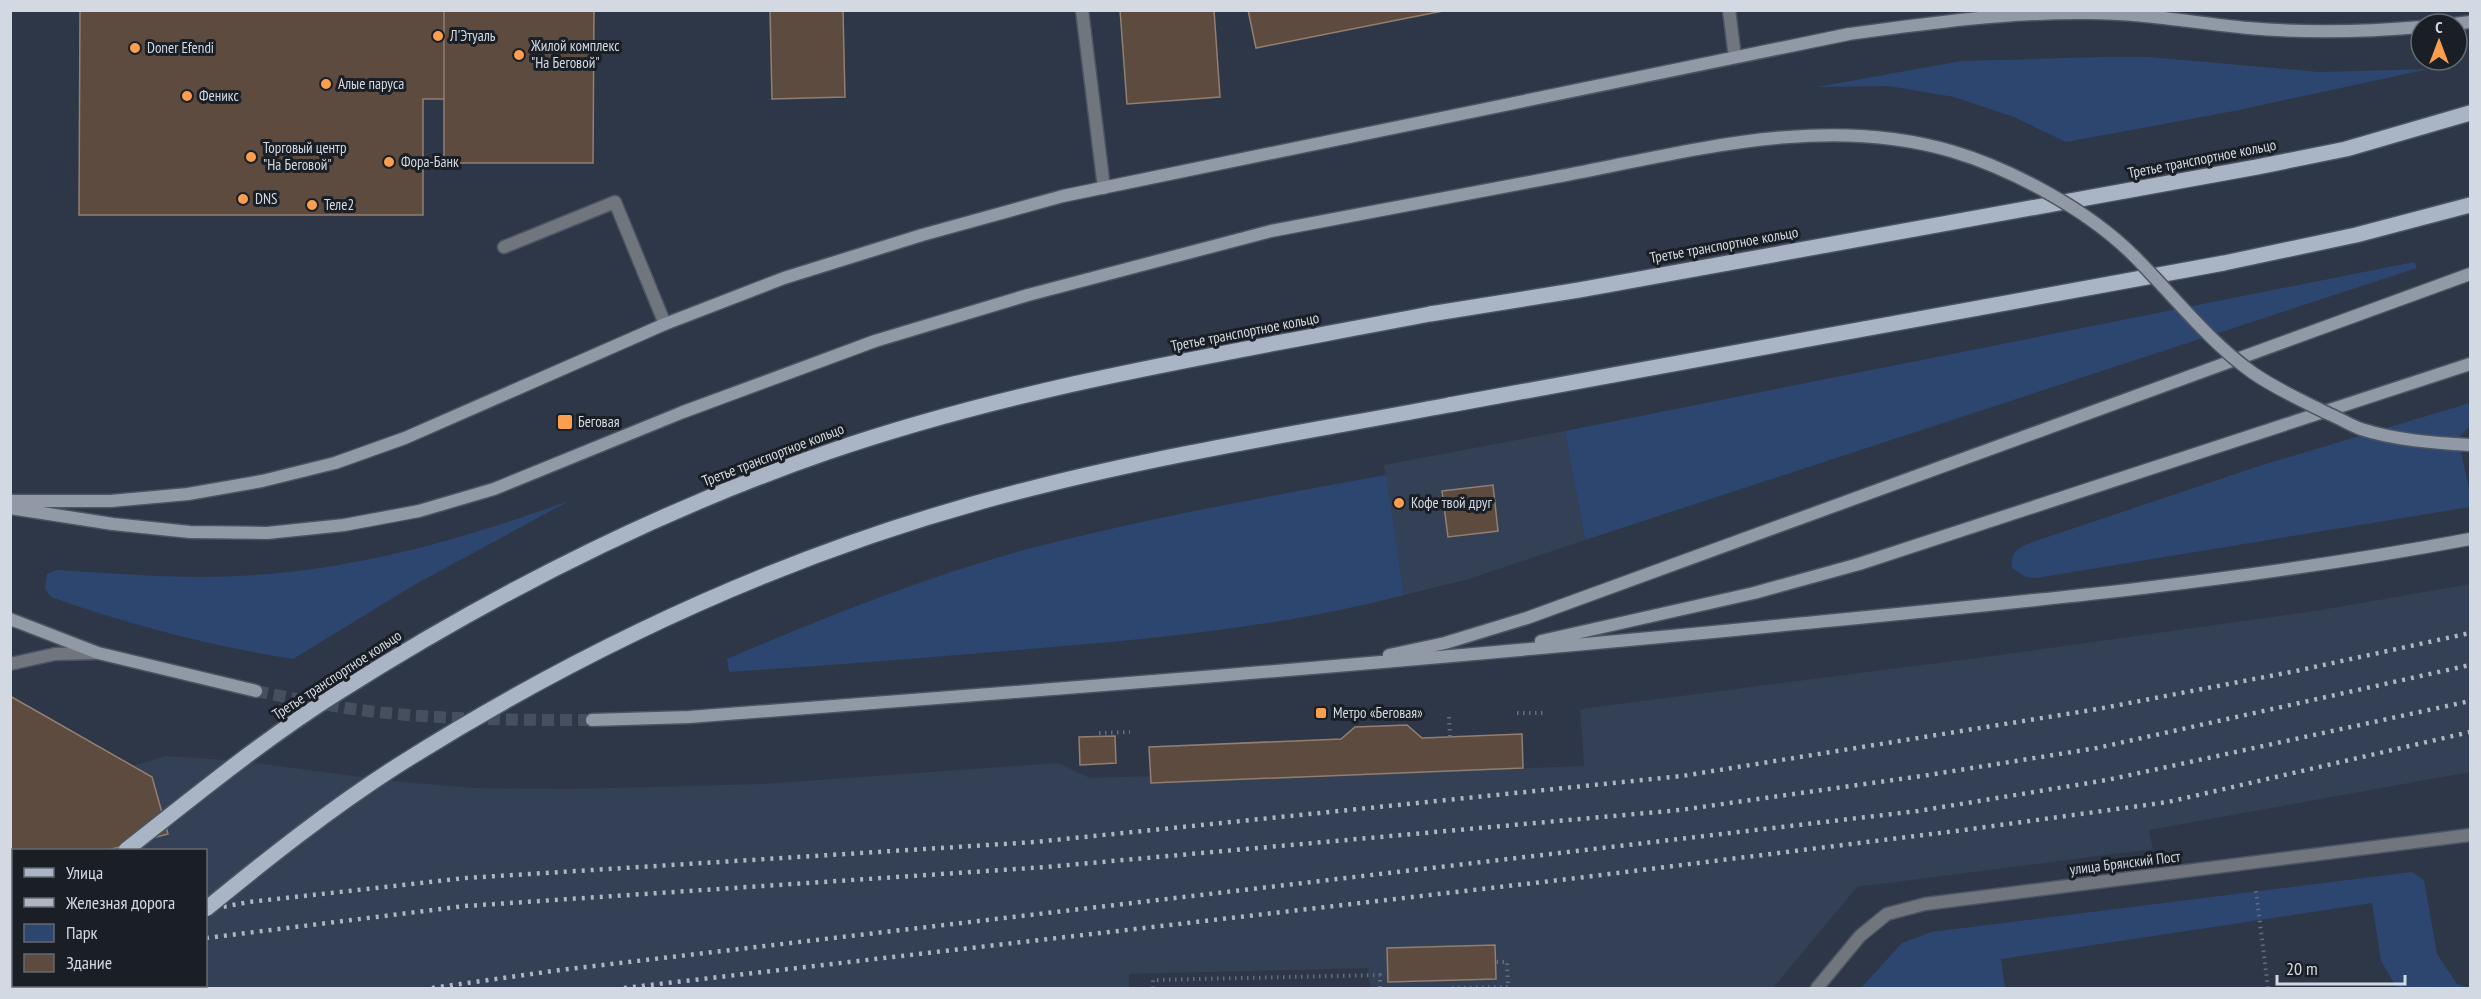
<svg xmlns="http://www.w3.org/2000/svg" width="2481" height="999" viewBox="0 0 2481 999" font-family="'PT Sans Narrow',sans-serif">
<rect width="100%" height="100%" fill="#2d3747"/>
<!-- built -->
<path fill="#334055" fill-rule="evenodd" d="M1565 431 1585 540 1469 579 1404 595 1384 465Z
M2470 584V772L2149 830 2153 849 1857 887 1773 988H1370L1368 968 1129 974V988H11V803L166 756 241 761 392 781 474 788 570 789 763 784 1058 763 1090 778 1151 776V783L1584 766 1580 709 2000 655 2321 610ZM14 850H206V986H14Z"/>
<!-- green -->
<path fill="#2d4670" d="M2104 57H2148L2319 72 2429 69 2234 111 2066 142 2014 117 1954 97 1889 86 1817 87 1961 61Z
M2414 262 2417 268 1585 540 1565 431Z
M2470 403V426L2458 438 2470 494V507L2036 578 2026 577 2012 568C2010 553 2017 548 2030 543L2259 466Z
M1386 475 1404 595C1285 626 1164 638 1041 648 937 657 833 665 729 672L727 659C828 616 932 574 1039 546 1153 517 1270 496 1386 475Z
M569 501 414 585 293 659C211 646 130 625 51 597L45 589 47 574 56 570C123 574 189 580 256 575 366 567 465 538 569 501Z
M2412 872 2424 880 2437 954 2457 984 2470 988H2397L2381 961 2372 903 2001 959 2005 988H1861L1902 943 1931 932Z"/>
<!-- building -->
<path fill="#5c4b3e" stroke="#927f71" stroke-width="1.5" d="M80 10H444V99H423V215H79Z
M444 10H594L593 163H444Z
M770 10H843L845 97 772 99Z
M1120 10H1214L1220 97 1127 104Z
M1248 10H1448L1256 48Z
M1493 485 1498 531 1448 537 1442 491Z
M10 696 152 777 168 834 108 850H14V876L10 877Z
M1407 725 1422 738 1522 734 1523 768 1151 783 1149 747 1341 739 1355 727Z
M1115 736 1116 763 1080 765 1079 737Z
M1495 945 1496 979 1388 982 1387 948Z"/>
<g fill="none" stroke-linecap="round" stroke-linejoin="round">
<!-- secondary-tunnel -->
<path stroke="#464f5e" stroke-width="12" stroke-dasharray="12 6" stroke-linecap="butt" d="M256 691C286 697 316 703 346 708 427 720 511 720 592 720"/>
<!-- lane casing -->
<g stroke="#4b5463" stroke-width="15">
<path id="lane" d="M1082 10 1104 188
M1729 10 1735 57
M504 247 615 202 665 324"/>
</g>
<!-- street casing -->
<g stroke="#4b5463" stroke-width="15">
<path id="street" d="M10 664 55 654 95 653
M1817 988 1860 936 1887 914 1925 904 2470 835"/>
</g>
<!-- secondary casing -->
<g stroke="#4b5463" stroke-width="15">
<path id="secondary" d="M2454 24 2470 22
M10 501H111L188 494 262 481 335 463 405 438 665 324 784 278 922 235 1063 196 1849 34C1929 23 2008 12 2089 13 2142 13 2195 23 2248 28 2306 33 2363 32 2421 27
M10 508 113 524 190 532 267 533 344 525 419 511 494 489 683 412 875 341 1028 295 1271 231 1561 176
M10 619 98 653 256 691
M1541 641 1754 593 1859 564 2470 364
M1389 655 1445 643 1527 618 2470 274
M592 720 689 717C1048 690 1407 662 1765 627 2001 604 2237 583 2470 539"/>
</g>
<!-- primary casing -->
<g stroke="#4b5463" stroke-width="18">
<path id="primary" d="M1430 314 1579 290 2257 167 2346 149 2470 113
M1449 405 2224 263 2356 235 2470 205
M10 965 14 962
M117 988 120 986"/>
</g>
<!-- path -->
<path stroke="#646d7b" stroke-width="4" stroke-dasharray="1.5 4.5" stroke-linecap="butt" d="M1630 10V13
M1517 713H1545
M1449 717 1450 737
M1099 733 1130 732
M2256 891 2268 988
M1153 988V980L1380 975V988
M1452 988 1508 987 1507 962H1495"/>
<!-- lane -->
<use href="#lane" stroke="#71767e" stroke-width="12"/>
<!-- street -->
<use href="#street" stroke="#71767e" stroke-width="12"/>
<!-- secondary -->
<use href="#secondary" stroke="#9199a6" stroke-width="12"/>
<!-- primary -->
<use href="#primary" stroke="#a9b4c4" stroke-width="15"/>
<!-- rail -->
<path stroke="#afb6c1" stroke-width="4.5" stroke-dasharray="3 6" stroke-linecap="butt" d="M206 910 249 902 466 878 1035 842 1682 776 2098 709 2296 671 2470 633
M206 938 465 906 1046 867 1680 810 1922 776 2097 748 2470 665
M10 942H14
M10 969H14
M432 988 560 970 1918 811 2107 780 2470 701
M624 988 1577 878 1964 830 2168 802 2470 732"/>
<!-- secondary-bridge casing -->
<g stroke="#4b5463" stroke-width="15" stroke-linecap="butt">
<path id="secondary-bridge" d="M1561 176C1688 152 1822 113 1951 151 2012 169 2088 210 2134 256 2173 295 2208 341 2253 373 2276 389 2303 401 2329 414 2339 418 2350 425 2361 429 2395 440 2434 443 2470 445"/>
</g>
<!-- primary-bridge casing -->
<g stroke="#4b5463" stroke-width="18" stroke-linecap="butt">
<path id="primary-bridge" d="M126 850C195 796 264 739 339 692 492 595 657 511 828 452 1023 385 1228 353 1430 314
M206 909C267 859 330 809 397 766 593 642 808 544 1033 488 1170 453 1311 431 1449 405"/>
</g>
<!-- secondary-bridge -->
<use href="#secondary-bridge" stroke="#9199a6" stroke-width="12"/>
<!-- primary-bridge -->
<use href="#primary-bridge" stroke="#a9b4c4" stroke-width="15"/>
</g>
<!-- markers -->
<g fill="#fb9e50" stroke="#1a1f26" stroke-width="2">
<circle cx="438" cy="36" r="6"/>
<circle cx="135" cy="48" r="6"/>
<circle cx="519" cy="55" r="6"/>
<circle cx="326" cy="84" r="6"/>
<circle cx="187" cy="96" r="6"/>
<circle cx="251" cy="157" r="6"/>
<circle cx="389" cy="162" r="6"/>
<circle cx="243" cy="199" r="6"/>
<circle cx="312" cy="205" r="6"/>
<rect x="557" y="414" width="16" height="16" rx="3"/>
<circle cx="1399" cy="503" r="6"/>
<rect x="1315" y="707" width="12" height="12" rx="3"/>
</g>
<g text-anchor="middle" stroke-width="6" stroke-linejoin="round" paint-order="stroke">
<!-- poi labels -->
<g font-size="15" fill="#d3d9e3" stroke="#1a1f26" text-anchor="start">
<text x="450" y="41">Л'Этуаль</text>
<text x="531" y="51">Жилой комплекс<tspan x="531" dy="17">"На Беговой"</tspan></text>
<text x="147" y="53">Doner Efendi</text>
<text x="338" y="89">Алые паруса</text>
<text x="199" y="101">Феникс</text>
<text x="263" y="153">Торговый центр<tspan x="263" dy="17">"На Беговой"</tspan></text>
<text x="401" y="167">Фора-Банк</text>
<text x="255" y="204">DNS</text>
<text x="324" y="210">Теле2</text>
<text x="578" y="427">Беговая</text>
<text x="1411" y="508">Кофе твой друг</text>
<text x="1333" y="718">Метро «Беговая»</text>
</g>
<!-- street labels -->
<g font-size="15" fill="#d3d9e3" stroke="#1a1f26">
<text transform="translate(2202 159) rotate(-11)" y="5">Третье транспортное кольцо</text>
<text transform="translate(1724 245) rotate(-10)" y="5">Третье транспортное кольцо</text>
<text transform="translate(1245 332) rotate(-11)" y="5">Третье транспортное кольцо</text>
<text transform="translate(773 455) rotate(-21)" y="5">Третье транспортное кольцо</text>
<text transform="translate(337 675) rotate(-33)" y="5">Третье транспортное кольцо</text>
<text transform="translate(2125 863) rotate(-7)" y="5">улица Брянский Пост</text>
</g>
</g>
<!-- border -->
<rect width="2481" height="999" fill="none" stroke="#d3d9e3" stroke-width="24"/>
<!-- legend -->
<rect x="12" y="849" width="195" height="138" fill="#1a1f26" stroke="#646972" stroke-width="1.5"/>
<rect x="24" y="868" width="30" height="9" fill="#a9b4c4" stroke="#646972" stroke-width="1.5"/>
<text x="66" y="879" font-size="18" fill="#d3d9e3">Улица</text>
<rect x="24" y="898" width="30" height="9" fill="#afb6c1" stroke="#646972" stroke-width="1.5"/>
<text x="66" y="909" font-size="18" fill="#d3d9e3">Железная дорога</text>
<rect x="24" y="924" width="30" height="18" fill="#2d4670" stroke="#646972" stroke-width="1.5"/>
<text x="66" y="939" font-size="18" fill="#d3d9e3">Парк</text>
<rect x="24" y="954" width="30" height="18" fill="#5c4b3e" stroke="#646972" stroke-width="1.5"/>
<text x="66" y="969" font-size="18" fill="#d3d9e3">Здание</text>
<!-- north arrow -->
<g transform="translate(2439 42)"><circle r="28" fill="#1a1f26" stroke="#646972" stroke-width="1.5"/>
<path d="M0-4.5L10 22L0 15L-10 22Z" fill="#fb9e50"/>
<text y="-9" font-size="16" font-weight="bold" text-anchor="middle" fill="#d3d9e3">С</text>
</g>
<!-- scale -->
<path d="M2277 975v9h128v-9" fill="none" stroke="#d3d9e3" stroke-width="3"/>
<text x="2286" y="975" font-size="18" fill="#d3d9e3" stroke="#1a1f26" stroke-width="4.5" paint-order="stroke">20 m</text>
</svg>
